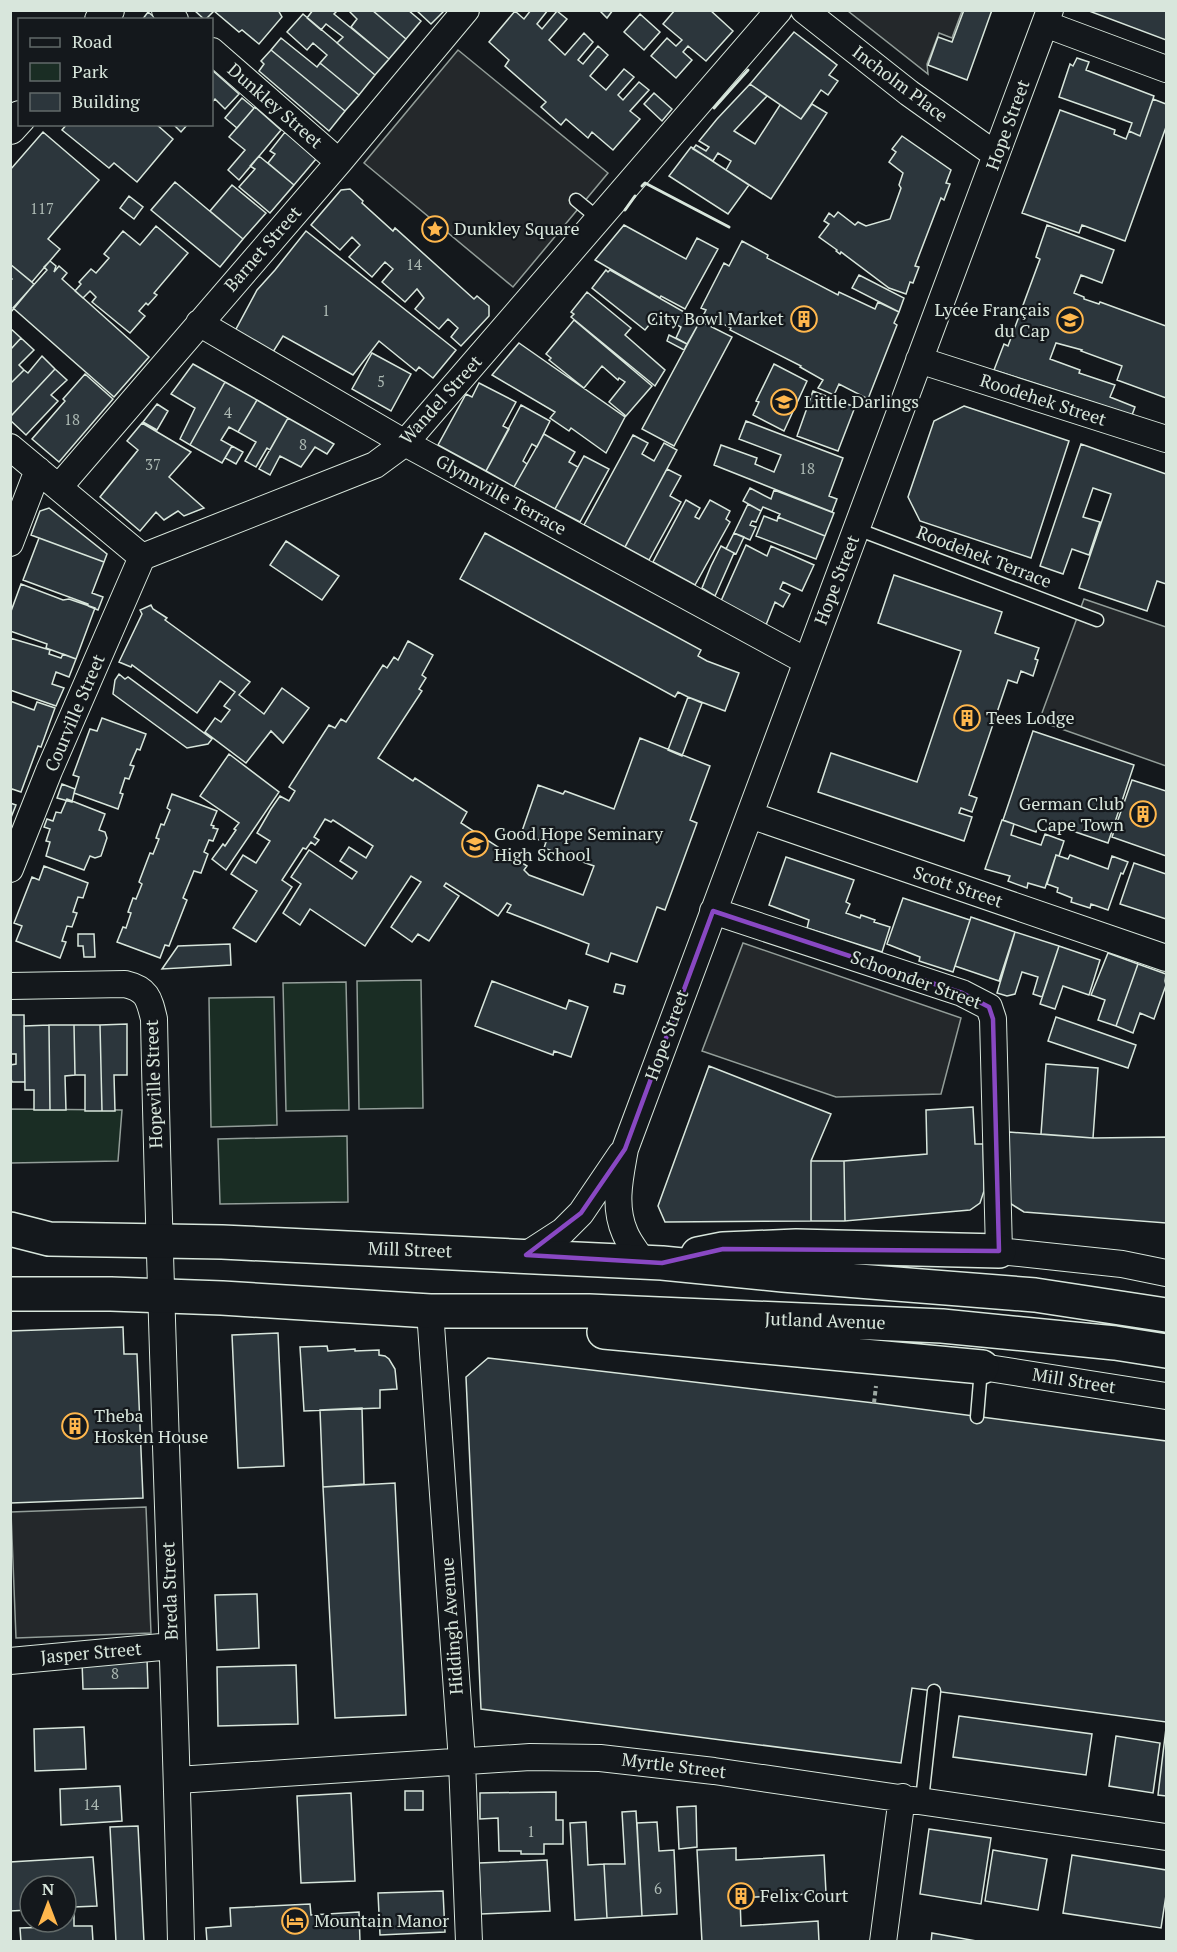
<svg xmlns="http://www.w3.org/2000/svg" width="1177" height="1952" viewBox="0 0 1177 1952" font-family="'PT Serif',serif">
<rect width="100%" height="100%" fill="#14181c"/>
<!-- green -->
<path fill="#1a2d24" stroke="#939e99" stroke-width="1.5" d="M421 980 423 1108 359 1109 357 981Z
M346 982 349 1110 286 1111 283 983Z
M274 997 277 1125 211 1127 209 998Z
M10 1109 122 1110 118 1161 11 1163Z
M347 1136 348 1202 220 1204 218 1139Z"/>
<!-- parking -->
<path fill="#24282b" stroke="#939e99" stroke-width="1.5" d="M848 11H962L952 38 939 33 927 64 928 74Z
M458 50 608 173 513 287 364 163Z
M1084 599 1166 627V766L1039 721Z
M743 943 961 1018 941 1094 836 1097 702 1051Z
M146 1507 151 1633 16 1638 11 1512Z"/>
<!-- building -->
<path fill="#2c363c" stroke="#d8e6dc" stroke-width="1.5" d="M194 10H278L282 17 259 44 242 30 239 32 214 11 205 20Z
M313 10H334L336 12 334 14 389 59 375 75 337 43 343 37 326 24 321 30 307 18Z
M348 10H372L406 39 389 59 351 27 357 19Z
M372 10H408L421 21 406 39Z
M416 10H445L431 24Z
M531 10H548L537 24 542 29 557 11 567 19 549 40 565 55 584 33 593 42 578 60 583 64 598 46 608 55 590 76 606 90 624 69 634 77 618 95 623 100 639 82 649 90 630 111 640 119 613 150 592 132 588 138 566 119 561 125 541 107 546 102 505 66 509 60 489 42 515 11 524 19Z
M599 10H613L607 18Z
M675 10H710L733 31 706 61 688 46 683 52 692 60 676 78 651 56 667 38 676 46 682 40 663 24Z
M964 10H992L967 80 928 65 938 37 952 42Z
M1089 10H1166V40L1089 11Z
M148 12 158 20H142Z
M303 14 375 75 359 95 320 63 327 55 313 43 307 50 287 32Z
M640 14 660 32 644 50 624 32Z
M794 32 837 65 829 75 838 81 828 95 821 90 801 119 750 84Z
M281 38 317 67 320 63 359 95 345 111 271 50Z
M271 50 345 111 329 131 259 71 264 64 261 61Z
M1077 58 1089 62 1086 70 1154 96 1140 136 1129 131 1132 123 1059 97 1070 64 1073 66Z
M212 70 239 94 225 109 215 99 212 102Z
M750 84 767 96 734 131 755 144 780 105 801 119 812 104 827 113 771 199 726 170 731 161 718 153 713 161 693 149 696 145 706 151 709 147 699 141 717 119Z
M654 93 672 109 662 121 644 104Z
M242 98 254 108 237 128 225 118Z
M1153 99 1166 104V127L1125 241 1082 225 1079 233 1022 213 1060 110 1115 130 1114 134 1126 139 1129 131 1140 136Z
M255 107 281 130 239 180 228 170 245 150 229 137Z
M67 124H156L173 139 137 182 114 163 109 168 104 164 62 130Z
M173 124H188L181 132Z
M43 132 99 180 48 239 60 249 32 282 10 264V170Z
M285 132 316 159 294 185 268 163 275 154 270 151Z
M902 136 951 170 946 183 950 184 944 200 941 198 915 266 919 267 913 283 910 282 906 294 889 288 841 252 840 254 836 251 837 250 819 237 829 224 824 221 829 213 834 217 838 212 855 225 858 222 866 226 890 219 901 188 899 185 903 173 889 162 896 152 892 149Z
M691 147 749 185 728 214 669 176Z
M259 156 294 185 270 213 239 187 255 169 250 166Z
M175 182 243 239 220 267 151 210Z
M232 185 266 213 243 239 210 211Z
M350 189 363 201 362 203 393 231 395 228 474 299 477 296 489 306V316L461 346 451 337 458 328 448 319 439 329 415 309 424 298 417 289 405 302 382 282 393 269 385 262 372 277 349 257 360 245 352 237 340 250 311 225 341 190Z
M129 196 143 207 134 219 120 208Z
M624 225 686 259 697 238 718 249 685 309 661 296 660 298 595 260Z
M1047 225 1114 250 1102 283 1081 275 1074 293 1084 297V299L1099 304 1100 302 1166 326V398L1117 380 1122 366 1081 351 1082 350 1056 343 1050 359 1080 370 1079 373 1115 385 1110 397 1135 407 1132 415 994 370 1004 344 1008 346 1040 259 1036 257Z
M156 226 188 253 154 293 157 295 148 305 146 303 139 311 145 316 130 333 92 302 96 297 90 291 83 298 75 291 81 284 79 282 91 269 96 273 109 258 104 254 123 231 140 245Z
M306 231 456 350 433 378 419 367 416 371 379 341 353 375 283 336 273 352 235 331 257 290 275 270Z
M742 241 768 255 767 258 838 295 839 292 875 309 878 302 899 312 894 323 897 325 868 399 839 384 834 395 818 388 823 380 800 367 801 366 730 330 731 328 704 314 706 310 701 308 724 263 729 266Z
M50 261 56 266 54 272 59 266 67 273 62 279 149 357 114 397 13 308 47 270 44 267Z
M10 264 34 284 11 312 10 281 12 279 10 277Z
M606 270 608 272 610 270 700 321 687 344 676 338 681 327 658 314 645 330 592 288Z
M859 275 904 298 899 312 852 288Z
M587 292 631 328 625 335 665 370 655 386 571 317 574 314 571 312Z
M574 320 652 386 626 416 609 402 625 382 619 378 618 380 602 366 584 388 549 360 551 358 546 354Z
M700 321 732 337 674 446 642 429Z
M10 328 21 338 10 350Z
M669 335 687 344 684 350 667 341Z
M21 338 34 350 19 365 24 370 10 384V350Z
M519 343 625 417 606 453 571 428 569 431 550 418 555 412 492 375Z
M372 353 411 374 391 411 352 389Z
M42 356 55 369 10 417V384L24 370 28 373Z
M193 364 225 382 190 445 180 439 195 408 171 394Z
M774 364 807 381 784 431 753 415 759 402 756 401Z
M55 369 67 380 51 395 58 401 26 435 10 420V417Z
M85 374 113 399 59 462 32 439 65 401 63 399Z
M225 382 257 400 238 432 229 427 221 440 232 446 222 463 190 445Z
M479 383 516 402 503 426 509 429 486 471 438 445 466 394 472 397Z
M813 391 855 407 838 451 797 436Z
M257 400 288 418 270 450 267 448 256 467 245 461 256 442 238 432Z
M157 404 168 411 157 430 143 422Z
M521 405 550 421 537 447 532 444 523 461 527 464 514 487 486 471Z
M964 406 1069 441 1031 558 920 521 908 497 934 421Z
M288 418 334 444 327 454 315 447 301 467 280 456 270 475 259 469Z
M746 421 843 458 829 496 837 499 832 512 714 465 721 445 757 458 755 464 774 472 781 455 739 439Z
M142 423 191 452 169 477 204 508 184 516 178 511 164 520 156 512 140 531 100 497 138 450 127 441Z
M544 434 575 452 569 462 578 467 555 509 514 487Z
M633 435 648 443 642 454 654 461 664 443 677 450 625 547 584 525Z
M1081 444 1166 474V584L1157 581 1147 611 1079 588 1111 494 1093 488 1083 517 1100 522 1089 555 1072 549 1063 574 1040 566Z
M232 446 243 452 236 464 225 458Z
M584 456 609 469 580 522 555 509Z
M667 469 681 476 670 496 681 502 649 560 625 547Z
M750 488 771 499 774 490 834 513 825 536 778 517 780 514 763 507 761 511 743 501Z
M686 500 700 508 695 517 699 519 710 500 730 511 726 519 730 522 695 585 653 562Z
M748 504 761 511 756 522 752 521 750 525 756 527 750 540 734 533Z
M49 508 107 554 104 562 31 535 40 511Z
M764 516 777 521 778 517 825 536 816 559 756 536Z
M485 533 701 650 698 656 707 661 739 673 725 711 688 697 678 692 675 697 460 579Z
M734 533 744 537 736 554 726 549Z
M39 538 104 562 92 593 103 597 98 610 88 606V604L23 580Z
M286 541 339 576 322 600 270 565Z
M746 545 767 556 771 546 814 565 802 591 783 582 780 589 790 594 783 607 775 602 766 625 721 601Z
M721 546 734 553 715 596 702 588 711 566Z
M894 575 1002 612 995 633 1039 648 1035 659 1038 660 1033 676 1021 671 1017 683 1008 680 969 795 977 798 972 812 961 808 959 813 972 817 964 841 818 792 831 753 917 782 961 651 878 623Z
M21 584 63 600 69 599 95 608 76 659 46 648 47 644 10 631V614Z
M151 605 153 609 167 618 165 620 250 682 239 695 264 714 282 688 309 708 283 743 271 731 246 763 205 732 215 718 221 722 230 710 224 706 235 692 220 681 197 713 132 665 131 667 119 662 142 614 140 610Z
M10 638 50 650 49 654 61 658 63 654 76 659 69 677 56 672 52 684 64 688 56 706 10 690Z
M408 641 433 655 422 675 426 678 419 689 422 691 378 758 413 781 415 778 467 812 461 823 527 866 524 870 529 875 583 895 594 866 544 848 546 842 521 834 538 785 563 794 565 791 614 809 640 738 710 766 690 820 697 823 665 910 657 907 637 962 611 953 608 962 586 954 589 944 507 912 511 905 507 903 498 916 446 883 444 886 459 896 429 941 418 934 412 942 391 927 421 882 411 876 365 946 310 909 300 925 283 913 301 884 291 877 309 850 352 879 357 872 340 861 349 847 366 858 373 846 333 820 331 822 325 819 314 837 319 840 315 845 311 842 306 849 303 848 282 880 292 887 256 942 233 928 257 891 231 874 243 855 256 863 270 841 257 833 271 809 280 796 289 801 295 791 289 787 329 725 335 728 341 719 346 722 383 665 387 668 394 657 398 660Z
M119 674 125 679 128 677 212 739 208 744 187 748 113 694 115 680Z
M688 697 702 703 682 756 668 750Z
M10 701 34 710 37 702 55 708 41 747 38 746 21 792 12 789 10 793Z
M102 718 146 734 140 750 137 749 130 765 134 766 129 779 125 778 120 793 123 794 118 809 74 793 79 777 73 775 90 729 97 731Z
M1033 731 1134 765 1108 843 1040 820 1036 832 1003 820Z
M229 754 279 792 226 870 212 859 223 844 225 846 236 830 234 829 239 823 200 796Z
M1132 780 1166 791V856L1112 837Z
M62 784 75 789 72 802 57 798Z
M172 794 217 811 211 825 214 826 213 828 218 829 213 841 209 840 204 852 208 854 201 873 194 871 183 898 187 900 169 946 165 945 160 958 117 942 123 927 126 928 131 913 128 912 133 898 136 899 142 884 139 882 150 853 153 854 159 839 156 838 161 824 164 825 170 810 167 808Z
M67 799 105 814 99 830 105 832 107 838 101 856 95 858 90 856 84 870 46 856 50 842 46 841 50 829 44 827 47 819 53 821 56 812 61 813Z
M10 803 16 805 10 820Z
M1002 820 1014 824 1011 835 1041 845 1045 834 1064 841 1059 856 1056 855 1045 888 1028 883 1027 888 1008 881 1010 876 985 869Z
M1056 855 1068 859 1070 855 1108 869 1112 856 1128 862 1123 874 1121 873 1108 910 1091 904 1090 908 1071 902 1072 898 1057 892 1058 888 1047 884Z
M786 857 854 880 846 902 850 904 846 913 860 918 861 915 875 920 874 922 890 927 882 952 807 928 809 920 769 905Z
M1134 863 1166 874V919L1120 904Z
M44 866 88 883 83 898 78 897 73 912 77 913 72 927 67 926 62 941 66 942 60 958 16 941 22 926 14 923 32 877 39 880Z
M903 898 970 920 953 972 919 961 920 957 887 944Z
M971 917 1015 932 999 981 955 966Z
M1015 932 1059 946 1042 997 1033 994 1038 977 1022 972 1015 994 1007 996 997 993Z
M78 934H94L95 957H84L83 946H78Z
M230 944 231 965 162 969 178 946Z
M1059 946 1100 960 1089 995 1063 986 1055 1009 1040 1004Z
M1108 953 1138 964 1116 1026 1098 1020 1105 1000 1091 995Z
M1138 964 1166 974 1165 981 1166 985 1154 1019 1140 1013 1133 1033 1116 1026Z
M492 981 566 1009 569 1000 588 1007 571 1057 554 1051 553 1055 475 1026Z
M616 984 625 986 623 994 614 992Z
M10 1015H24L25 1082H12L10 1075V1065L16 1064V1054H10Z
M1056 1017 1136 1045 1128 1068 1048 1041Z
M127 1024V1075H114L115 1111H102L100 1025Z
M49 1025H74L75 1075 65 1076 66 1110H50Z
M49 1025 50 1110H34V1090H25L24 1026Z
M74 1025H100L102 1111H85V1075H75Z
M1046 1064 1098 1068 1093 1138 1041 1134Z
M709 1066 831 1114 811 1161V1221L665 1222 658 1206Z
M973 1107 975 1144H983L984 1191 980 1203 970 1210 845 1221 844 1161 927 1154 926 1110Z
M1009 1132 1093 1138 1166 1137V1223L1024 1212 1008 1202Z
M811 1161H844L845 1221H811Z
M123 1327 124 1354H137L143 1498 11 1503 10 1331Z
M278 1333 284 1466 238 1468 232 1335Z
M327 1346 328 1351 355 1349V1351L379 1350V1355L385 1356 389 1359 395 1369 397 1389 380 1390V1408L304 1411 300 1347Z
M488 1358 874 1403 1166 1441V1722L912 1688 901 1763 481 1709 466 1377Z
M362 1408 364 1484 323 1487 320 1410Z
M395 1483 406 1715 335 1718 323 1487Z
M257 1594 259 1648 217 1650 215 1595Z
M147 1659 148 1688 83 1689 82 1661Z
M296 1665 298 1724 218 1726 217 1667Z
M959 1716 1092 1734 1086 1775 953 1757Z
M84 1727 86 1769 35 1771 34 1729Z
M1166 1728V1796L1158 1795Z
M1116 1736 1160 1743 1153 1793 1109 1786Z
M120 1786 122 1821 61 1825 60 1789Z
M405 1791H423V1810H405Z
M556 1792V1820H563V1844H544V1854H521V1851H499L498 1818 480 1819V1793Z
M351 1793 355 1881 301 1883 297 1796Z
M696 1806 697 1847 679 1849 677 1807Z
M636 1811 642 1916 607 1918 604 1864H625L622 1812Z
M586 1822 588 1865 604 1864 607 1918 575 1920 570 1823Z
M657 1822 659 1851 674 1850 677 1914 642 1916 637 1823Z
M138 1826 144 1942H116L110 1827Z
M929 1829 991 1838 981 1904 920 1894Z
M736 1848V1860L824 1855 826 1893 740 1898 741 1926 818 1921 819 1942H702L697 1850Z
M993 1850 1047 1859 1038 1910 985 1901Z
M1072 1855 1166 1870V1895L1161 1928 1063 1913Z
M93 1857 97 1906 74 1907V1926H92L93 1942H21L20 1928 52 1927V1922H66V1886H30V1910L10 1911V1862Z
M547 1860 550 1911 481 1914 479 1863Z
M443 1891 445 1932 380 1935 378 1893Z
M310 1904 311 1915 359 1912 360 1942H207L206 1928 231 1926 230 1908Z
M932 1933 982 1942H931Z"/>
<g fill="none" stroke-linecap="round" stroke-linejoin="round">
<!-- service casing -->
<g stroke="#d8e6dc" stroke-width="15">
<path id="service" d="M576 200 599 219
M857 529 1097 620
M977 1417 981 1369
M922 1800 934 1691"/>
</g>
<!-- minor casing -->
<g stroke="#d8e6dc" stroke-width="28">
<path id="minor" d="M165 10 175 20
M804 10 909 93 996 155
M1045 24 1166 69
M212 51 339 162
M199 323 405 443 806 661
M919 360 1166 439
M10 447 142 557
M59 487 339 162 466 10
M10 543 38 470
M142 557 375 465 405 443 779 10
M750 815 1166 958
M10 869 49 771 142 557
M713 911 962 993 989 1007 993 1019 999 1251 1122 1264 1166 1273
M10 986 125 984C147 989 149 998 154 1019 160 1326 174 1634 181 1942
M526 1255 563 1231 581 1213 621 1154
M642 1261C637 1252 629 1243 625 1233 613 1206 620 1177 625 1149L1050 10
M430 1311 462 1761 469 1942
M982 1367 1166 1396
M10 1661 172 1646
M177 1780 530 1757 600 1758 714 1771 1166 1837
M883 1942 902 1797"/>
</g>
<!-- tertiary casing -->
<g stroke="#d8e6dc" stroke-width="34">
<path id="tertiary" d="M101 20 108 10
M10 128 20 117"/>
</g>
<!-- primary casing -->
<g stroke="#d8e6dc" stroke-width="36">
<path id="primary" d="M10 1229 49 1239 222 1242 662 1263 783 1275 1035 1295 1166 1315
M698 1254 723 1249 796 1246 999 1251
M10 1294H111L222 1298 430 1311H589L942 1326 1115 1343 1166 1351
M604 1332 982 1367"/>
</g>
<!-- path -->
<path stroke="#9da8a2" stroke-width="4" stroke-dasharray="4.5 3" stroke-linecap="butt" d="M874 1403 876 1386"/>
<!-- service -->
<use href="#service" stroke="#14181c" stroke-width="12"/>
<!-- minor -->
<use href="#minor" stroke="#14181c" stroke-width="26"/>
<!-- tertiary -->
<use href="#tertiary" stroke="#14181c" stroke-width="32"/>
<!-- primary -->
<use href="#primary" stroke="#14181c" stroke-width="33"/>
<!-- wall -->
<path stroke="#d8e6dc" stroke-width="3" d="M714 108 748 70
M642 186 645 183 729 227
M625 210 635 196"/>
</g>
<!-- marked area -->
<path fill="none" stroke="#8948c3" stroke-width="4.5" stroke-linejoin="round" d="M713 911 962 993 989 1007 993 1019 999 1251 723 1249 662 1263 526 1255 581 1213 625 1149Z"/>
<!-- icons -->
<defs>
<g id="sight-ring" transform="scale(1.35)"><circle r="9.5" fill="#14181c" stroke="#ffb74d" stroke-width="1.5"/><path d="M0-6L1.8-2.2L6-1.7L2.9 1.2L3.7 5.4L0 3.3L-3.7 5.4L-2.9 1.2L-6-1.7L-1.8-2.2Z" fill="#ffb74d"/></g>
<g id="building-ring" transform="scale(1.35)"><circle r="9.5" fill="#14181c" stroke="#ffb74d" stroke-width="1.5"/><path d="M-4-6H4V6H1V3H-1V6H-4ZM-2.5-4.3h1.7v1.8h-1.7ZM.8-4.3h1.7v1.8H.8ZM-2.5-1h1.7V.8h-1.7ZM.8-1h1.7V.8H.8Z" fill="#ffb74d"/></g>
<g id="school-ring" transform="scale(1.35)"><circle r="9.5" fill="#14181c" stroke="#ffb74d" stroke-width="1.5"/><path d="M0-5L7-2L0 1L-7-2ZM-4 1L0 2.5L4 1V4Q0 6-4 4Z" fill="#ffb74d"/></g>
<g id="hotel-ring" transform="scale(1.35)"><circle r="9.5" fill="#14181c" stroke="#ffb74d" stroke-width="1.5"/><path d="M-6-4.5h1.5V1H6V5H4.5V3h-9V5H-6ZM-4 0a1.8 1.8 0 1 1 3.6 0ZM.5 0V-2.5h3Q6-2.5 6 0Z" fill="#ffb74d"/></g>
</defs>
<g fill-rule="evenodd">
<use href="#sight-ring" x="435" y="229"/>
<use href="#building-ring" x="804" y="319"/>
<use href="#school-ring" x="1070" y="320"/>
<use href="#school-ring" x="784" y="402"/>
<use href="#building-ring" x="967" y="718"/>
<use href="#building-ring" x="1143" y="814"/>
<use href="#school-ring" x="475" y="844"/>
<use href="#building-ring" x="75" y="1426"/>
<use href="#building-ring" x="741" y="1896"/>
<use href="#hotel-ring" x="295" y="1921"/>
</g>
<g text-anchor="middle" stroke-width="4.5" stroke-linejoin="round" paint-order="stroke">
<!-- number labels -->
<g font-size="15" fill="#adbab4">
<text x="42" y="214">117</text>
<text x="414" y="270">14</text>
<text x="326" y="316">1</text>
<text x="381" y="387">5</text>
<text x="228" y="418">4</text>
<text x="72" y="425">18</text>
<text x="303" y="450">8</text>
<text x="153" y="470">37</text>
<text x="807" y="474">18</text>
<text x="115" y="1679">8</text>
<text x="91" y="1810">14</text>
<text x="531" y="1837">1</text>
<text x="658" y="1894">6</text>
</g>
<!-- street labels -->
<g font-size="18" fill="#d8e6dc" stroke="#14181c">
<text transform="translate(900 84) rotate(37)" y="6">Incholm Place</text>
<text transform="translate(275 106) rotate(41)" y="6">Dunkley Street</text>
<text transform="translate(1008 125) rotate(-70)" y="6">Hope Street</text>
<text transform="translate(263 249) rotate(-49)" y="6">Barnet Street</text>
<text transform="translate(441 400) rotate(-48)" y="6">Wandel Street</text>
<text transform="translate(1043 400) rotate(18)" y="6">Roodehek Street</text>
<text transform="translate(501 495) rotate(29)" y="6">Glynnville Terrace</text>
<text transform="translate(984 557) rotate(21)" y="6">Roodehek Terrace</text>
<text transform="translate(837 580) rotate(-69)" y="6">Hope Street</text>
<text transform="translate(75 713) rotate(-67)" y="6">Courville Street</text>
<text transform="translate(958 887) rotate(19)" y="6">Scott Street</text>
<text transform="translate(916 980) rotate(20)" y="6">Schoonder Street</text>
<text transform="translate(667 1035) rotate(-70)" y="6">Hope Street</text>
<text transform="translate(154 1084) rotate(-92)" y="6">Hopeville Street</text>
<text transform="translate(410 1250) rotate(2)" y="6">Mill Street</text>
<text transform="translate(825 1321) rotate(2)" y="6">Jutland Avenue</text>
<text transform="translate(1074 1381) rotate(9)" y="6">Mill Street</text>
<text transform="translate(170 1591) rotate(-92)" y="6">Breda Street</text>
<text transform="translate(452 1626) rotate(-94)" y="6">Hiddingh Avenue</text>
<text transform="translate(91 1653) rotate(-5)" y="6">Jasper Street</text>
<text transform="translate(674 1766) rotate(7)" y="6">Myrtle Street</text>
</g>
<!-- poi labels -->
<g font-size="18" fill="#d8e6dc" stroke="#14181c" text-anchor="start">
<text x="454" y="235">Dunkley Square</text>
<text x="1050" y="316" text-anchor="end">Lycée Français<tspan x="1050" dy="21">du Cap</tspan></text>
<text x="784" y="325" text-anchor="end">City Bowl Market</text>
<text x="804" y="408">Little Darlings</text>
<text x="986" y="724">Tees Lodge</text>
<text x="1124" y="810" text-anchor="end">German Club<tspan x="1124" dy="21">Cape Town</tspan></text>
<text x="494" y="840">Good Hope Seminary<tspan x="494" dy="21">High School</tspan></text>
<text x="94" y="1422">Theba<tspan x="94" dy="21">Hosken House</tspan></text>
<text x="760" y="1902">Felix Court</text>
<text x="314" y="1927">Mountain Manor</text>
</g>
</g>
<!-- border -->
<rect width="1177" height="1952" fill="none" stroke="#d8e6dc" stroke-width="24"/>
<!-- legend -->
<rect x="18" y="18" width="195" height="108" fill="#14181c" stroke="#626a69" stroke-width="1.5"/>
<rect x="30" y="38" width="30" height="9" fill="#14181c" stroke="#626a69" stroke-width="1.5"/>
<text x="72" y="48" font-size="18" fill="#d8e6dc">Road</text>
<rect x="30" y="63" width="30" height="18" fill="#1a2d24" stroke="#626a69" stroke-width="1.5"/>
<text x="72" y="78" font-size="18" fill="#d8e6dc">Park</text>
<rect x="30" y="93" width="30" height="18" fill="#2c363c" stroke="#626a69" stroke-width="1.5"/>
<text x="72" y="108" font-size="18" fill="#d8e6dc">Building</text>
<!-- north arrow -->
<g transform="translate(48 1904)"><circle r="28" fill="#14181c" stroke="#626a69" stroke-width="1.5"/>
<path d="M0-4.5L10 22L0 15L-10 22Z" fill="#ffb74d"/>
<text y="-9" font-size="16" font-weight="bold" text-anchor="middle" fill="#d8e6dc">N</text>
</g>
</svg>
